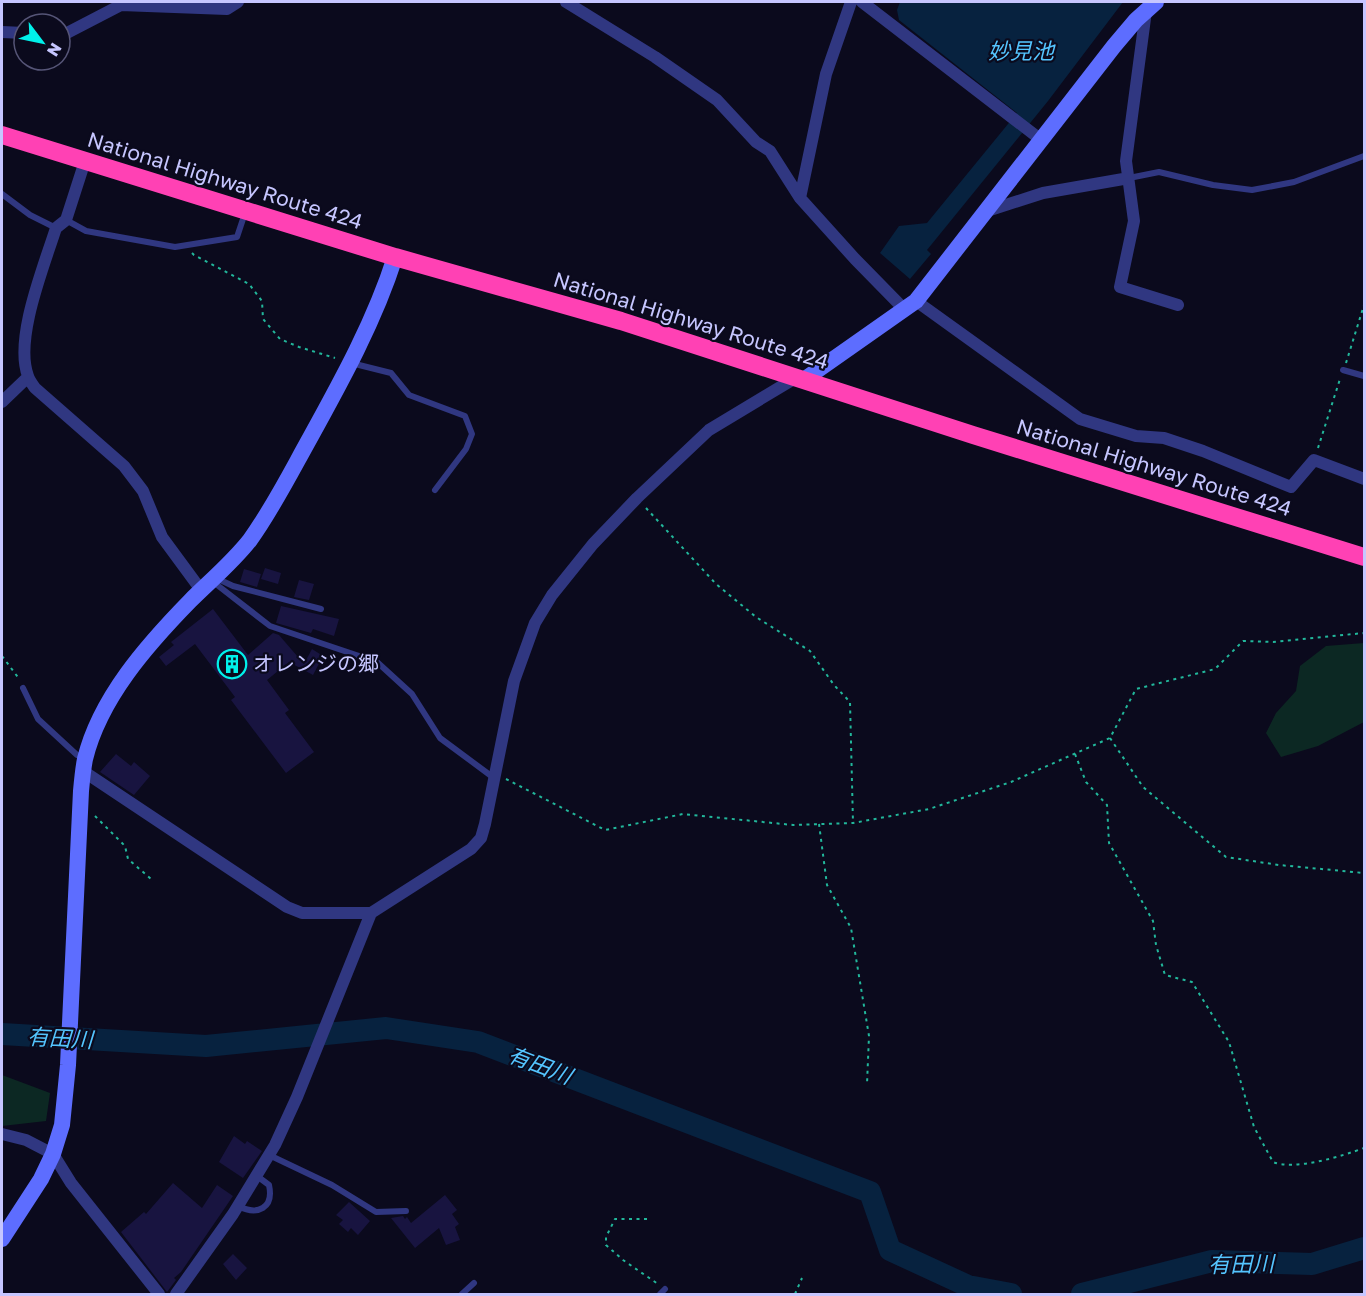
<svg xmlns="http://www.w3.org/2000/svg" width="1366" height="1296" viewBox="0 0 1366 1296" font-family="'Golos Text','Noto Sans JP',sans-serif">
<rect width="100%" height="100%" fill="#0b0a1d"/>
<!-- green -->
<path fill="#0c2823" d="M1364 643V722L1318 746 1281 757 1266 733 1276 713 1296 691 1300 666 1326 646Z
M2 1075 50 1093 46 1121 2 1126Z"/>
<!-- water -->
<path fill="#07223f" d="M900 2H1123L1048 101 927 250 931 254 910 279 880 253 899 226 927 223 1017 113 899 20 897 10Z"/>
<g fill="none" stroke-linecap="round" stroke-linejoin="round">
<!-- river -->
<path stroke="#07223f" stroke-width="22" d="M2 1034 206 1046 386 1028 478 1042 870 1192 890 1250 968 1286 1011 1294
M1082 1294 1212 1261 1312 1264 1364 1248"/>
</g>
<!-- building -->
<path fill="#181440" d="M265 568 281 573 278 584 261 579Z
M244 569 261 574 257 587 240 582Z
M299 580 314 584 309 600 294 597Z
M281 606 339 619 334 636 313 629 311 633 276 623Z
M213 609 248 655 273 633 279 635 304 664 312 649 323 656 313 675 289 662 267 680 289 710 285 713 314 752 286 773 231 700 235 697 195 644 166 666 159 657 174 645 171 642Z
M116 754 131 766 134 762 150 776 134 795 100 772Z
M234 1136 245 1144 247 1141 262 1151 243 1178 219 1162Z
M173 1183 202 1208 217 1185 233 1196 181 1272 174 1278 176 1280 167 1292 121 1232 144 1212 146 1214Z
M445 1195 457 1210 452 1214 459 1224 455 1227 460 1240 446 1245 439 1228 415 1248 391 1218 403 1216 405 1219 407 1217 411 1223Z
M349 1202 370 1221 358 1235 351 1228 348 1232 339 1224 343 1220 336 1215Z
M233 1254 247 1268 236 1280 223 1264Z"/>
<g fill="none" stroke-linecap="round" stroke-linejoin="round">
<!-- path -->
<path stroke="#22b79b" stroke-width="2" stroke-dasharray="3 4.5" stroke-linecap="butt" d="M192 253 194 255 249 284 262 301 263 319 280 339 299 347 335 358
M1346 363 1364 305
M1318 448 1340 379
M646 508 716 584 756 617 810 651 834 685 850 702 853 823
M2 656 20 680
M1110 738 1143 787 1226 857 1279 865 1364 873
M1075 754 1086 782 1107 805 1109 843 1153 921 1156 945 1165 975 1192 982 1229 1042 1254 1127 1273 1162C1295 1171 1342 1156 1364 1148
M506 779 605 830 683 814 793 825 853 823 929 809 1011 782 1110 738 1136 689 1215 669 1243 641 1273 642 1364 633
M95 816 125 846 128 859 151 879
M819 824 827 885 851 928 869 1036 867 1084
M647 1219H615L606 1237V1245L623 1260 658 1284
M795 1294 802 1278"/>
<!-- lane -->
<path stroke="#303781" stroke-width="6" d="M1129 178 1159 172 1213 185 1252 190 1294 182 1364 156
M2 194 30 215 56 228
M66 220 86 231 175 247 237 237 245 213
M351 363 391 373 409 395 465 416 472 434 466 449 435 490
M1343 370 1364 376
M216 578 233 586 321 609
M212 581 270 626 377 662 412 694 440 738 494 778
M23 688 38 719 77 755 84 758
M269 1155 332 1185 376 1212 406 1211
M238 1206C258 1216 274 1208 269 1185L257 1176
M462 1294 474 1283
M660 1294 665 1289"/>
<!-- street -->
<path stroke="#303781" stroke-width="12" d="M566 2 655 57 717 100 756 142 770 151 800 198 855 259 904 309
M862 2 1040 139
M1146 11 1126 161 1134 221 1120 287 1178 305
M2 32 24 33
M60 34H65L121 5 227 9 238 2
M85 161 66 220 56 228C44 266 14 339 28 376 29 380 33 385 35 388L124 466 143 491 162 537 201 590
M800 198 826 74 851 2
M984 212 1043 193 1129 178
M916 301 1080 419 1136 436 1164 438 1203 451 1291 487 1314 460 1364 479
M2 402 28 377
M83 771 287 907 302 913H371L471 849 481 838 485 824 514 681 535 623 552 595 593 544 637 498 709 430 797 377
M2 1134 26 1140 53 1154 71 1183 159 1294
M176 1294 233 1214 275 1145 297 1097 371 913"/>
<!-- secondary -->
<path stroke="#5d6dff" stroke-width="16" d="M805 379 916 301 1114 46 1136 20 1156 2
M2 1239 41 1179 53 1154 62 1125 68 1065 81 791C82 780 83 769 85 759 100 698 147 645 190 601 210 581 232 563 250 540 273 508 291 472 310 438 342 380 375 320 395 257"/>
<!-- highway -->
<path stroke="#ff41b4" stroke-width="18" d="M2 135 395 257 621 321 973 435 1364 557"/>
</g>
<!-- icons -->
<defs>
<g id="building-ring" transform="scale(1.5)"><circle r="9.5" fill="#0b0a1d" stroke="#00f1eb" stroke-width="1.5"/><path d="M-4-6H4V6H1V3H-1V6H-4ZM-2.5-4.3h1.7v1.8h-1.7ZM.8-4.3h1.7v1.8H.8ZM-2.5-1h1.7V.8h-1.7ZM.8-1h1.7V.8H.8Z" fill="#00f1eb"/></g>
</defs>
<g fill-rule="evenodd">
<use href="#building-ring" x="232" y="664"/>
</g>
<g text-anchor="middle" stroke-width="4.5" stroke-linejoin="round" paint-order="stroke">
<!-- street labels -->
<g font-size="21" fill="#c6c6ff" stroke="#0b0a1d">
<text transform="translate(225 181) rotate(17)" y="7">National Highway Route 424</text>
<text transform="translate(691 321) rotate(17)" y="7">National Highway Route 424</text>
<text transform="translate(1154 468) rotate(17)" y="7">National Highway Route 424</text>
</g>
<!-- poi labels -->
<g font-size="21" fill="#c6c6ff" stroke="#0b0a1d" text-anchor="start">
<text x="253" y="671">オレンジの郷</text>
</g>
<!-- water labels -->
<g font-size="22" font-style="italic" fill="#54c5ff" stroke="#0b0a1d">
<text x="1021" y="59">妙見池</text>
<text transform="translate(60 1038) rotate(3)" y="8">有田川</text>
<text transform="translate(540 1065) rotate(21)" y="8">有田川</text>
<text transform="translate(1241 1264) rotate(-1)" y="8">有田川</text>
</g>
</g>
<!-- border -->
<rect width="1366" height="1296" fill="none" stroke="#c6c6ff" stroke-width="6"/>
<!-- north arrow -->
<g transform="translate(42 42) rotate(122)"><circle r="28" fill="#0b0a1d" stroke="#565577" stroke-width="1.5"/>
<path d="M0-4.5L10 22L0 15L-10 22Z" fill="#00f1eb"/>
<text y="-9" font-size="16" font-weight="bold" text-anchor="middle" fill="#c6c6ff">N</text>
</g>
</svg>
